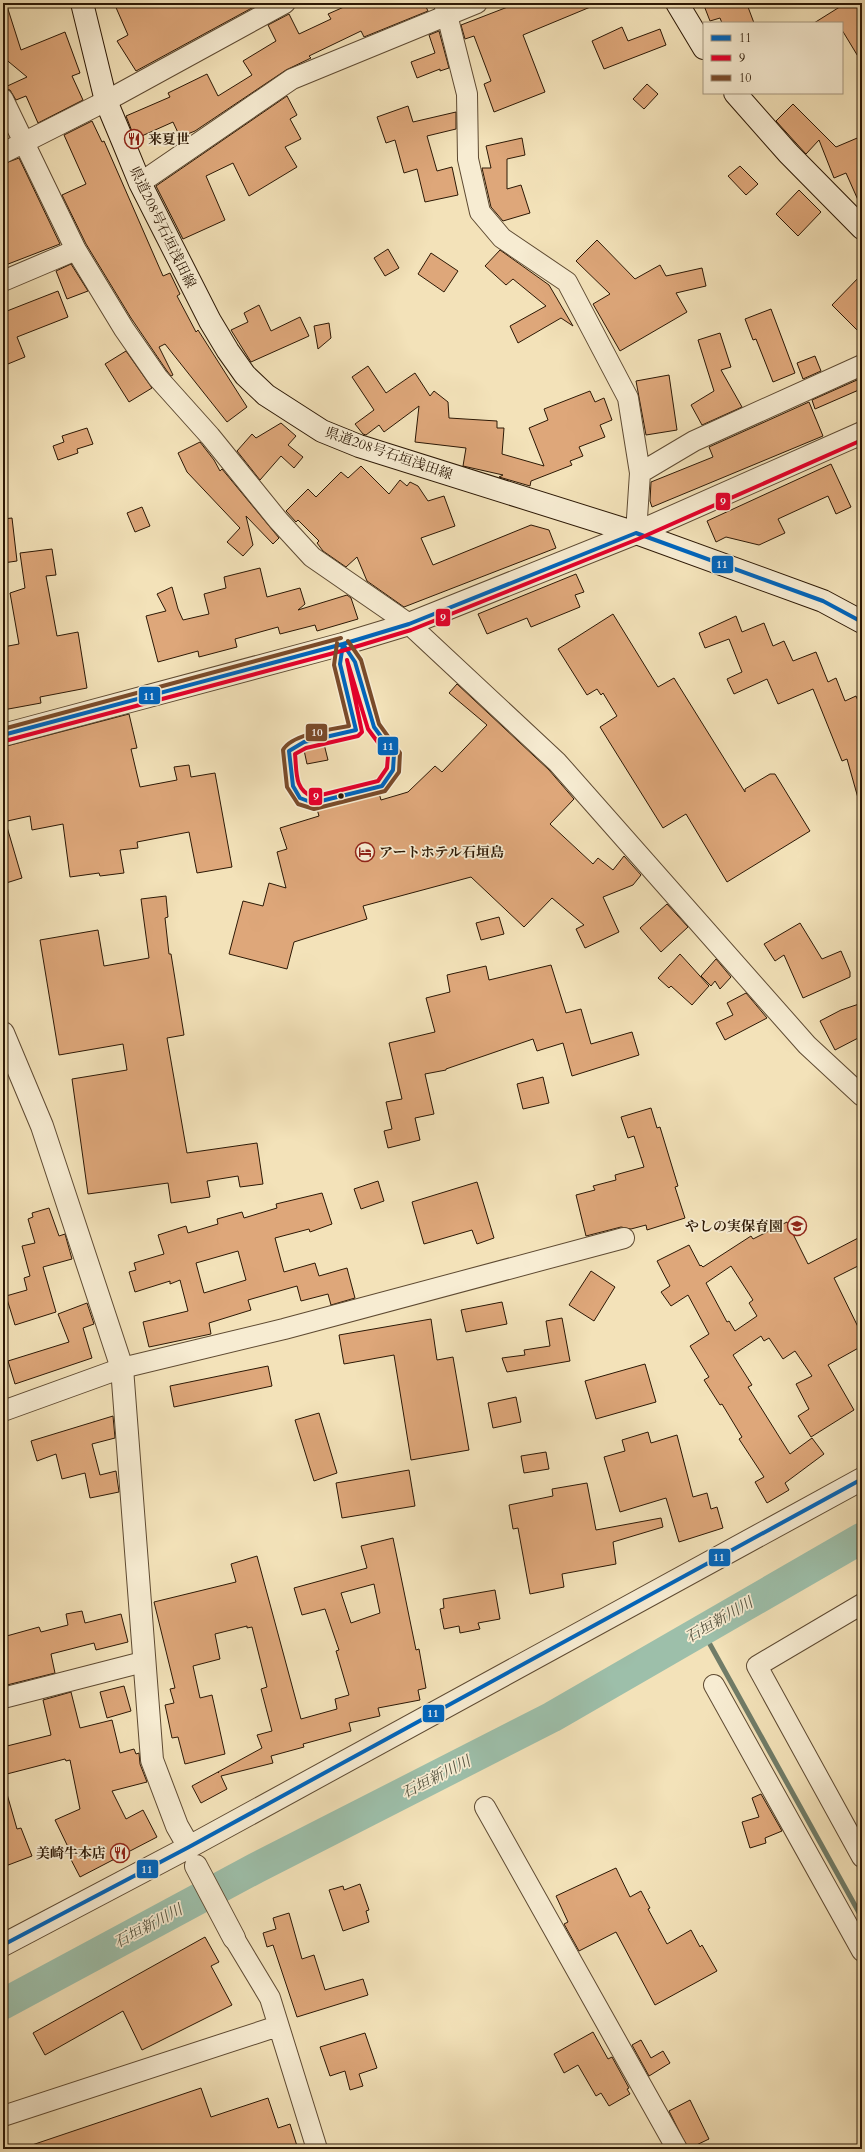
<svg xmlns="http://www.w3.org/2000/svg" width="865" height="2152" viewBox="0 0 865 2152" font-family="Cardo,'Noto Serif JP',serif">
<rect width="100%" height="100%" fill="#f3e2b9"/>
<filter id="stains"><feTurbulence type="fractalNoise" baseFrequency=".005" numOctaves="4"/><feColorMatrix values="0 0 0 0 .2 0 0 0 0 .09 0 0 0 0 .02 0 0 0 .5 -.17"/></filter>
<radialGradient id="worn" r=".72"><stop offset=".6" stop-color="#630" stop-opacity="0"/><stop offset="1" stop-color="#630" stop-opacity=".3"/></radialGradient>
<g fill="none" stroke-linecap="round" stroke-linejoin="round">
<!-- stream -->
<path stroke="#707c68" stroke-width="5" d="M702 1630 862 1918"/>
<!-- river -->
<path stroke="#9dbfaa" stroke-width="31" d="M3 2004 256 1868 552 1717 862 1538"/>
</g>
<!-- building -->
<path fill="#dea77a" stroke="#2c1805" fill-rule="evenodd" d="M6 3 21 50 65 32 80 73 72 76 83 100 38 123 26 96 16 100 10 90 3 88 27 77 3 57V4Z
M114 3H261L136 71 117 41 128 35Z
M353 3H424L428 11 364 37 361 31 309 56 311 58 286 70 195 131 180 137 173 122 135 139 126 116 170 97 168 93 207 74 218 96 252 75 243 61 276 41 268 25 289 14 299 34 331 19 328 14Z
M518 3H600L523 35 545 92 494 112 484 84 491 81 474 36 465 39 461 25Z
M703 3H755L748 7 754 23H722L720 18 710 21Z
M846 3H862V63L842 30V23H814Z
M622 27 628 41 660 29 666 45 604 69 592 41Z
M439 31 449 68 440 71V69L417 78 411 62 435 53 429 35Z
M647 84 658 94 644 109 633 99Z
M287 96 297 115 290 119 301 139 285 147 297 167 249 196 233 163 206 176 225 220 183 239 156 186Z
M793 104 836 147 862 136V209L846 173 834 178 819 140 806 154 776 121Z
M408 106 413 122 456 112V129L427 136 437 171 452 167 458 195 425 202 417 169 404 173 395 140 386 143 377 117Z
M92 121 102 142 104 141 163 276 170 273 180 294 177 296 196 332 198 330 247 407 227 422 165 344 159 347 173 375 171 376 167 371 131 318 86 244 62 195 86 184 64 135Z
M522 138 525 155 507 159V189L521 185 530 213 503 221 491 207 482 168H491L486 146Z
M19 158 60 244 3 266V164Z
M740 166 758 184 746 195 728 176Z
M799 190 821 212 798 236 776 214Z
M597 240 635 279 660 265 666 276 702 268 706 286 676 293 687 312 620 351 593 304 610 294 576 261Z
M388 249 399 268 385 276 374 258Z
M500 250 549 285 573 326 561 318 518 343 510 326 546 306 513 279 506 285 485 266Z
M431 253 458 271 444 292 418 274Z
M71 264 88 291 67 299 56 271Z
M862 274V335L832 305Z
M58 291 68 317 17 337 25 357 3 366V303L7 311Z
M259 305 271 331 300 317 309 336 251 362 231 330 248 322 244 313Z
M771 309 795 373 773 382 756 339 753 340 745 319Z
M329 323 331 338 318 349 314 326Z
M720 333 731 367 721 370 742 407 702 425 691 405 714 391 698 340Z
M126 351 152 388 129 402 105 364Z
M815 356 821 371 803 379 797 363Z
M368 366 386 393 415 373 430 396 434 391 448 402 449 418 497 421V428H504L502 454 544 466 529 428 548 420 544 409 590 391 595 402 604 398 612 420 600 425 605 437 579 447 583 456 570 461 572 465 531 481 530 486 499 477 503 475 463 466 466 448 415 442 419 406 384 432 379 425 366 435 363 434 355 424 374 410 352 377Z
M669 375 677 430 646 435 636 381Z
M857 380 861 389 815 409 812 400Z
M809 402 823 436 652 507 650 501 651 482 713 457 709 447Z
M281 423 296 436 288 445 303 457 294 468 281 456 260 480 237 451 252 434 256 438Z
M87 428 93 444 77 449 78 453 58 460 53 446 64 442 62 436Z
M200 442 214 460 220 471 222 469 279 538 273 544 246 516 253 545 243 556 227 542 240 528 187 472 178 453Z
M831 464 851 507 836 514 828 496 778 519 785 533 759 545 726 537 716 542 707 521Z
M361 466 389 494 400 480 407 486 410 482 418 486 428 501 444 496 455 526 421 538 433 565 531 525 549 530 556 548 404 607 367 581 357 557 346 567 323 551 317 543 319 541 298 520 296 522 286 511 308 489 316 497 341 472 348 478Z
M142 507 150 526 135 532 127 513Z
M12 518 17 561 3 563V519Z
M52 549 56 575 46 576 57 636 78 632 87 688 40 697 41 703 3 710V647L19 644 10 593 25 588 20 553Z
M260 568 267 597 300 588 305 604 298 610 347 595 351 598 358 619 317 631 315 625 280 634 278 627 235 639 237 647 199 657 198 651 158 662 146 616 166 611 157 594 172 587 178 609 183 620 209 614 204 594 226 588 224 577Z
M576 574 584 592 575 595 580 607 531 627 527 618 487 634 478 614Z
M613 614 658 687 674 678 745 792V789L770 774H775L810 831 727 882 686 814 663 828 600 727 617 716 603 693 601 695 597 689 587 695 558 649Z
M736 616 742 632 764 623 773 646 784 641 793 661 816 652 828 682 836 678 845 701 856 696 862 710V798H858L847 759 842 761 813 689 778 704 767 679 734 694 727 679 742 672 729 639 705 648 699 633Z
M457 684 549 770 574 799 550 824 593 864 598 858 613 870 624 856 641 875 633 885 603 897 619 932 585 948 576 929 584 925 552 898 524 927 471 877 363 906 367 919 294 942 287 969 229 954 243 901 263 906 269 883 286 888 277 852 287 849 280 828 319 816 317 809 379 793 381 800 408 792 435 766 442 772 487 725 449 693Z
M129 714 137 748 131 749 140 787 177 780 174 767 189 765 191 777 215 773 232 867 197 873 189 832 137 842 138 848 120 850 124 873 100 876 99 873 70 877 63 824 32 830 30 816 3 822V747Z
M324 744 328 760 307 764 304 750Z
M3 827H7L22 878 3 884Z
M166 896 168 917 165 918 169 954H171L184 1035 167 1038 187 1153 257 1143 263 1184 240 1187 238 1176 207 1181 210 1197 171 1203 168 1183 88 1194 72 1079 127 1070 123 1044 59 1055 40 940 98 930 104 966 149 958 141 899Z
M667 904 688 927 661 952 640 928Z
M499 917 504 934 481 940 476 923Z
M800 923 822 959 841 951 850 972V977L803 998 784 955 775 961 764 944Z
M680 954 709 986 692 1005 671 986 669 988 658 978Z
M716 959 731 977 720 989 715 981 711 986 701 976Z
M551 965 566 1013 581 1009 591 1044 632 1032 639 1055 572 1076 563 1043 537 1051 533 1039 446 1069V1070L425 1074 434 1114 415 1118 420 1140 388 1148 384 1131 392 1129 386 1102 402 1099 389 1043 435 1032 426 998 450 992 447 975 486 966 489 980Z
M746 993 767 1018 725 1040 716 1023 733 1015 727 1003Z
M862 1003V1036L835 1050 820 1021 841 1010Z
M543 1077 549 1103 523 1109 517 1084Z
M651 1108 657 1128 660 1127 678 1186 675 1187 685 1218 647 1230 646 1225 631 1229 621 1227 586 1236 576 1195 595 1190 593 1186 616 1180 615 1175 644 1167 634 1136 628 1138 621 1117Z
M378 1181 384 1201 361 1209 354 1189Z
M477 1182 494 1238 477 1244 472 1230 424 1244 412 1202Z
M322 1193 332 1224 310 1232 309 1229 275 1238 284 1272 315 1263 319 1276 347 1268 355 1298 331 1305 328 1294 301 1301 297 1286 248 1300 251 1310 209 1323 211 1334 149 1347 143 1322 188 1311 180 1280 170 1284V1281L135 1292 129 1272 136 1270 134 1263 164 1254 158 1235 186 1226 188 1233 218 1224 217 1219 242 1212 244 1218 277 1208 276 1204ZM238 1251 246 1280 204 1293 196 1263Z
M49 1208 59 1236 65 1234 72 1259 43 1267 56 1312 15 1325 6 1296 27 1290 24 1278 30 1276 22 1246 35 1243 28 1219 33 1217 32 1213Z
M787 1222 808 1264 862 1236V1264L834 1278 862 1335V1346L828 1365 854 1410 811 1437 798 1416 809 1409 796 1384 812 1376 795 1351 783 1359 769 1338 764 1341 761 1336 733 1355 752 1385 748 1387 790 1454 812 1438 824 1454 785 1483 789 1490 767 1503 755 1482 764 1477 739 1439 742 1437 722 1404 720 1405 704 1380 709 1377 690 1346 709 1334 688 1295 671 1306 661 1292 670 1286 657 1261 689 1245 700 1266 701 1265 703 1267 751 1236 753 1239ZM731 1266 753 1300 749 1303 757 1316 735 1331 729 1321 727 1322 706 1283Z
M591 1271 615 1287 594 1321 569 1305Z
M502 1302 507 1324 466 1332 461 1310Z
M87 1303 94 1324 83 1328 92 1358 15 1384 8 1361 69 1342 58 1314Z
M562 1318 570 1361 507 1372 502 1358 525 1355 524 1350 550 1346 546 1321Z
M431 1319 437 1360 453 1357 469 1450 411 1460 394 1355 344 1364 339 1335Z
M645 1364 656 1402 596 1419 585 1381Z
M268 1366 272 1386 174 1407 170 1386Z
M516 1397 521 1422 493 1428 488 1403Z
M319 1413 337 1473 314 1481 295 1420Z
M113 1416 115 1438 92 1444 100 1475 116 1471 119 1492 90 1498 85 1473 62 1479 56 1454 37 1461 31 1441Z
M648 1432 651 1443 677 1435 693 1497 707 1493 711 1509 717 1507 723 1528 679 1542 666 1498 620 1512 604 1457 625 1451 622 1440Z
M546 1452 549 1469 524 1473 521 1456Z
M409 1470 415 1506 342 1518 336 1483Z
M587 1483 596 1530 661 1518 663 1527 613 1542 616 1564 562 1574 564 1587 530 1594 518 1528 513 1529 509 1505 553 1496 552 1489Z
M393 1538 416 1650 419 1649 426 1688 418 1690 420 1700 378 1708 380 1716 349 1723 351 1731 303 1744 304 1747 271 1756 273 1763 221 1776 227 1789 201 1803 192 1786 218 1772 219 1773 218 1772 262 1748 257 1735 272 1731 261 1689 267 1687 252 1627 247 1628V1626L215 1634 220 1659 193 1666 200 1698 212 1695 225 1754 185 1764 178 1737 172 1738 165 1705 174 1703 170 1689 175 1688 154 1602 236 1582 231 1564 257 1556 301 1719 337 1709 335 1699 349 1695 336 1651 339 1650 325 1609 302 1615 294 1588 367 1568 361 1546ZM374 1584 380 1613 351 1623 341 1593Z
M495 1590 500 1619 478 1623 480 1629 460 1633 459 1626 444 1629 440 1609 444 1608 443 1599Z
M82 1611 85 1623 121 1614 128 1642 96 1650 94 1643 51 1654 55 1673 3 1686V1637L39 1627 41 1632 68 1625 66 1614Z
M124 1686 131 1711 107 1718 100 1692Z
M71 1692 80 1728 112 1720 120 1753 134 1749 136 1754 139 1753 140 1764 147 1782 112 1791 126 1819 143 1810 157 1837 80 1877 66 1850 69 1849 55 1820 80 1809 70 1760 66 1761 65 1759 3 1775V1747L51 1735 43 1700Z
M3 1794H7L17 1829 21 1828 32 1856 3 1867Z
M761 1794 782 1831 765 1838 766 1843 750 1848 742 1822 759 1817 752 1798Z
M616 1868 630 1897 641 1891 650 1908 648 1909 667 1944 691 1930 700 1947 702 1945 717 1971 655 2005 616 1932 579 1951 564 1924 568 1922 556 1896Z
M360 1884 369 1910 366 1911 369 1922 343 1931 329 1890 343 1886 344 1890Z
M289 1913 302 1959 314 1955 325 1990 363 1979 368 1995 297 2017 273 1945 267 1947 263 1933 276 1929 273 1918Z
M205 1937 219 1962 211 1966 232 2005 142 2050 123 2011 45 2055 33 2033Z
M593 2032 608 2059 612 2057 629 2088 627 2089 630 2094 609 2106 601 2093 596 2096 578 2065 564 2073 554 2054Z
M365 2033 377 2068 359 2074 363 2086 350 2090 345 2071 330 2076 320 2047Z
M641 2040 651 2058 663 2051 670 2063 649 2076 632 2045Z
M201 2088 211 2117 268 2098 278 2128 290 2124 298 2149H26V2147Z
M690 2100 709 2139 688 2149 669 2111Z"/>
<g fill="none" stroke-linecap="round" stroke-linejoin="round">
<!-- service casing -->
<g stroke="#5e4a32" stroke-width="12">
<path id="service" d="M343 644 355 662 374 727 394 754 393 770 382 786 313 803 300 798 293 786 289 751 304 742 356 730 340 664Z"/>
</g>
<!-- minor casing -->
<g stroke="#5e4a32" stroke-width="22">
<path id="minor" d="M444 3 467 94 468 159 480 212 502 238 567 282 628 398 640 473 636 533
M3 99 76 250 124 329 158 378 210 436 278 520 312 557 409 624 557 762 807 1045 862 1096
M3 153 106 101 285 3
M140 183 292 79 477 3
M3 281 76 250
M640 473 694 441 862 365
M3 1411 122 1368 284 1329 624 1238
M862 1604 757 1666 862 1857
M714 1685 862 1951
M3 1698 143 1662
M485 1807 677 2149
M234 1938 270 1998 317 2149
M3 2116 278 2026"/>
</g>
<!-- tertiary casing -->
<g stroke="#5e4a32" stroke-width="24">
<path id="tertiary" d="M3 735 343 644 409 624 636 533 862 433
M3 1033 42 1126 122 1368 152 1760 177 1826 189 1847
M196 1866 234 1938
M3 1945 189 1847 862 1479"/>
</g>
<!-- secondary casing -->
<g stroke="#2c1805" stroke-width="24">
<path id="secondary" d="M82 3 106 101 124 144 140 183 210 321 228 351 245 375 266 395 322 431 359 446 636 533 823 601 862 622
M677 3 704 48
M735 93 788 153 862 228"/>
</g>
<!-- service -->
<use href="#service" stroke="#f7ecd2" stroke-width="10"/>
<!-- minor -->
<use href="#minor" stroke="#f7ecd2" stroke-width="20"/>
<!-- tertiary -->
<use href="#tertiary" stroke="#f7ecd2" stroke-width="22"/>
<!-- secondary -->
<use href="#secondary" stroke="#f7ecd2" stroke-width="22"/>
<!-- bus-1 casing -->
<g stroke="#f7ecd2" stroke-width="7">
<path id="bus-1" d="M343 644 355 662 374 727 394 754 393 770 382 786 313 803 300 798 293 786 289 751 304 742 356 730 340 664Z
M3 735 343 644 409 624 636 533 823 601 862 622
M3 1945 189 1847 862 1479"/>
</g>
<!-- bus-2 casing -->
<g stroke="#f7ecd2" stroke-width="7">
<path id="bus-2" d="M347 660 368 729 388 756 387 768 378 781 313 797C294 789 297 773 295 754L306 748 358 736 362 732Z
M5 741 345 650 411 630 638 539 862 440"/>
</g>
<!-- bus-3 casing -->
<g stroke="#f7ecd2" stroke-width="7">
<path id="bus-3" d="M337 643 334 665 349 726C333 729 291 734 283 750L287 787 298 804 314 809 385 791 399 772 400 753 379 724 361 660 348 641
M3 729 341 638"/>
</g>
<!-- bus-1 -->
<use href="#bus-1" stroke="#0065bd" stroke-width="4"/>
<!-- bus-2 -->
<use href="#bus-2" stroke="#e4002b" stroke-width="4"/>
<!-- bus-3 -->
<use href="#bus-3" stroke="#7a4b2a" stroke-width="4"/>
</g>
<!-- icons -->
<defs>
<g id="restaurant-ring" transform="scale(1)"><circle r="9.5" fill="#f7ecd2" stroke="#8f2418" stroke-width="1.5"/><path d="M-5-6h1v4h1v-4h1v4h1v-4h1v5L-1.5 .5V6h-2V.5L-5-1ZM5-6V6H3V1.5H1.5Q1.5-4 5-6Z" fill="#8f2418"/></g>
<g id="hotel-ring" transform="scale(1)"><circle r="9.5" fill="#f7ecd2" stroke="#8f2418" stroke-width="1.5"/><path d="M-6-4.5h1.5V1H6V5H4.5V3h-9V5H-6ZM-4 0a1.8 1.8 0 1 1 3.6 0ZM.5 0V-2.5h3Q6-2.5 6 0Z" fill="#8f2418"/></g>
<g id="school-ring" transform="scale(1)"><circle r="9.5" fill="#f7ecd2" stroke="#8f2418" stroke-width="1.5"/><path d="M0-5L7-2L0 1L-7-2ZM-4 1L0 2.5L4 1V4Q0 6-4 4Z" fill="#8f2418"/></g>
</defs>
<g fill-rule="evenodd">
<use href="#restaurant-ring" x="134" y="139"/>
<use href="#hotel-ring" x="365" y="852"/>
<use href="#school-ring" x="797" y="1226"/>
<use href="#restaurant-ring" x="120" y="1853"/>
</g>
<!-- markers -->
<circle fill="#2c1805" stroke="#f7ecd2" stroke-width="1.5" cx="341" cy="796" r="3.5"/>
<g text-anchor="middle" stroke-width="3.5" stroke-linejoin="round" paint-order="stroke">
<!-- poi labels -->
<g font-size="14" font-weight="bold" fill="#2c1805" stroke="#f7ecd2" text-anchor="start">
<text x="148" y="144">来夏世</text>
<text x="379" y="857">アートホテル石垣島</text>
<text x="783" y="1231" text-anchor="end">やしの実保育園</text>
<text x="106" y="1858" text-anchor="end">美崎牛本店</text>
</g>
<!-- street labels -->
<g font-size="14" fill="#2c1805" stroke="#f7ecd2">
<text transform="translate(163 227) rotate(64)" y="5">県道208号石垣浅田線</text>
<text transform="translate(389 453) rotate(19)" y="5">県道208号石垣浅田線</text>
</g>
<!-- water labels -->
<g font-size="15" font-style="italic" fill="#54523f" stroke="#f7ecd2">
<text transform="translate(719 1620) rotate(-30)" y="5">石垣新川川</text>
<text transform="translate(436 1777) rotate(-27)" y="5">石垣新川川</text>
<text transform="translate(148 1926) rotate(-28)" y="5">石垣新川川</text>
</g>
</g>
<g stroke="#f7ecd2" stroke-width="1.5">
<rect x="715" y="492" width="16" height="19" rx="4" fill="#e4002b"/>
<rect x="711" y="555" width="23" height="19" rx="4" fill="#0065bd"/>
<rect x="435" y="608" width="16" height="19" rx="4" fill="#e4002b"/>
<rect x="138" y="686" width="23" height="19" rx="4" fill="#0065bd"/>
<rect x="305" y="723" width="23" height="19" rx="4" fill="#7a4b2a"/>
<rect x="377" y="736" width="22" height="20" rx="4" fill="#0065bd"/>
<rect x="308" y="787" width="15" height="19" rx="4" fill="#e4002b"/>
<rect x="708" y="1548" width="23" height="19" rx="4" fill="#0065bd"/>
<rect x="422" y="1704" width="23" height="19" rx="4" fill="#0065bd"/>
<rect x="136" y="1859" width="23" height="20" rx="4" fill="#0065bd"/>
</g>
<g font-size="11" text-anchor="middle" font-weight="bold" fill="#fff">
<text x="723" y="505">9</text>
<text x="722" y="568">11</text>
<text x="443" y="621">9</text>
<text x="149" y="700">11</text>
<text x="317" y="736">10</text>
<text x="388" y="750">11</text>
<text x="316" y="800">9</text>
<text x="719" y="1561">11</text>
<text x="433" y="1717">11</text>
<text x="147" y="1873">11</text>
</g>
<!-- margin -->
<rect width="865" height="2152" fill="none" stroke="#f3e2b9" stroke-width="16"/>
<rect x="4" y="4" width="857" height="2144" fill="none" stroke="#2c1805" stroke-width="2"/>
<rect x="8" y="8" width="849" height="2136" fill="none" stroke="#2c1805"/>
<!-- legend -->
<rect x="703" y="22" width="140" height="72" fill="#f7ecd2" stroke="#a69780"/>
<rect x="711" y="35" width="20" height="6" fill="#0065bd" stroke="#a69780"/>
<text x="739" y="42" font-size="12" fill="#2c1805">11</text>
<rect x="711" y="55" width="20" height="6" fill="#e4002b" stroke="#a69780"/>
<text x="739" y="62" font-size="12" fill="#2c1805">9</text>
<rect x="711" y="75" width="20" height="6" fill="#7a4b2a" stroke="#a69780"/>
<text x="739" y="82" font-size="12" fill="#2c1805">10</text>
<rect width="100%" height="100%" filter="url(#stains)"/>
<rect width="100%" height="100%" fill="url(#worn)"/>
</svg>
